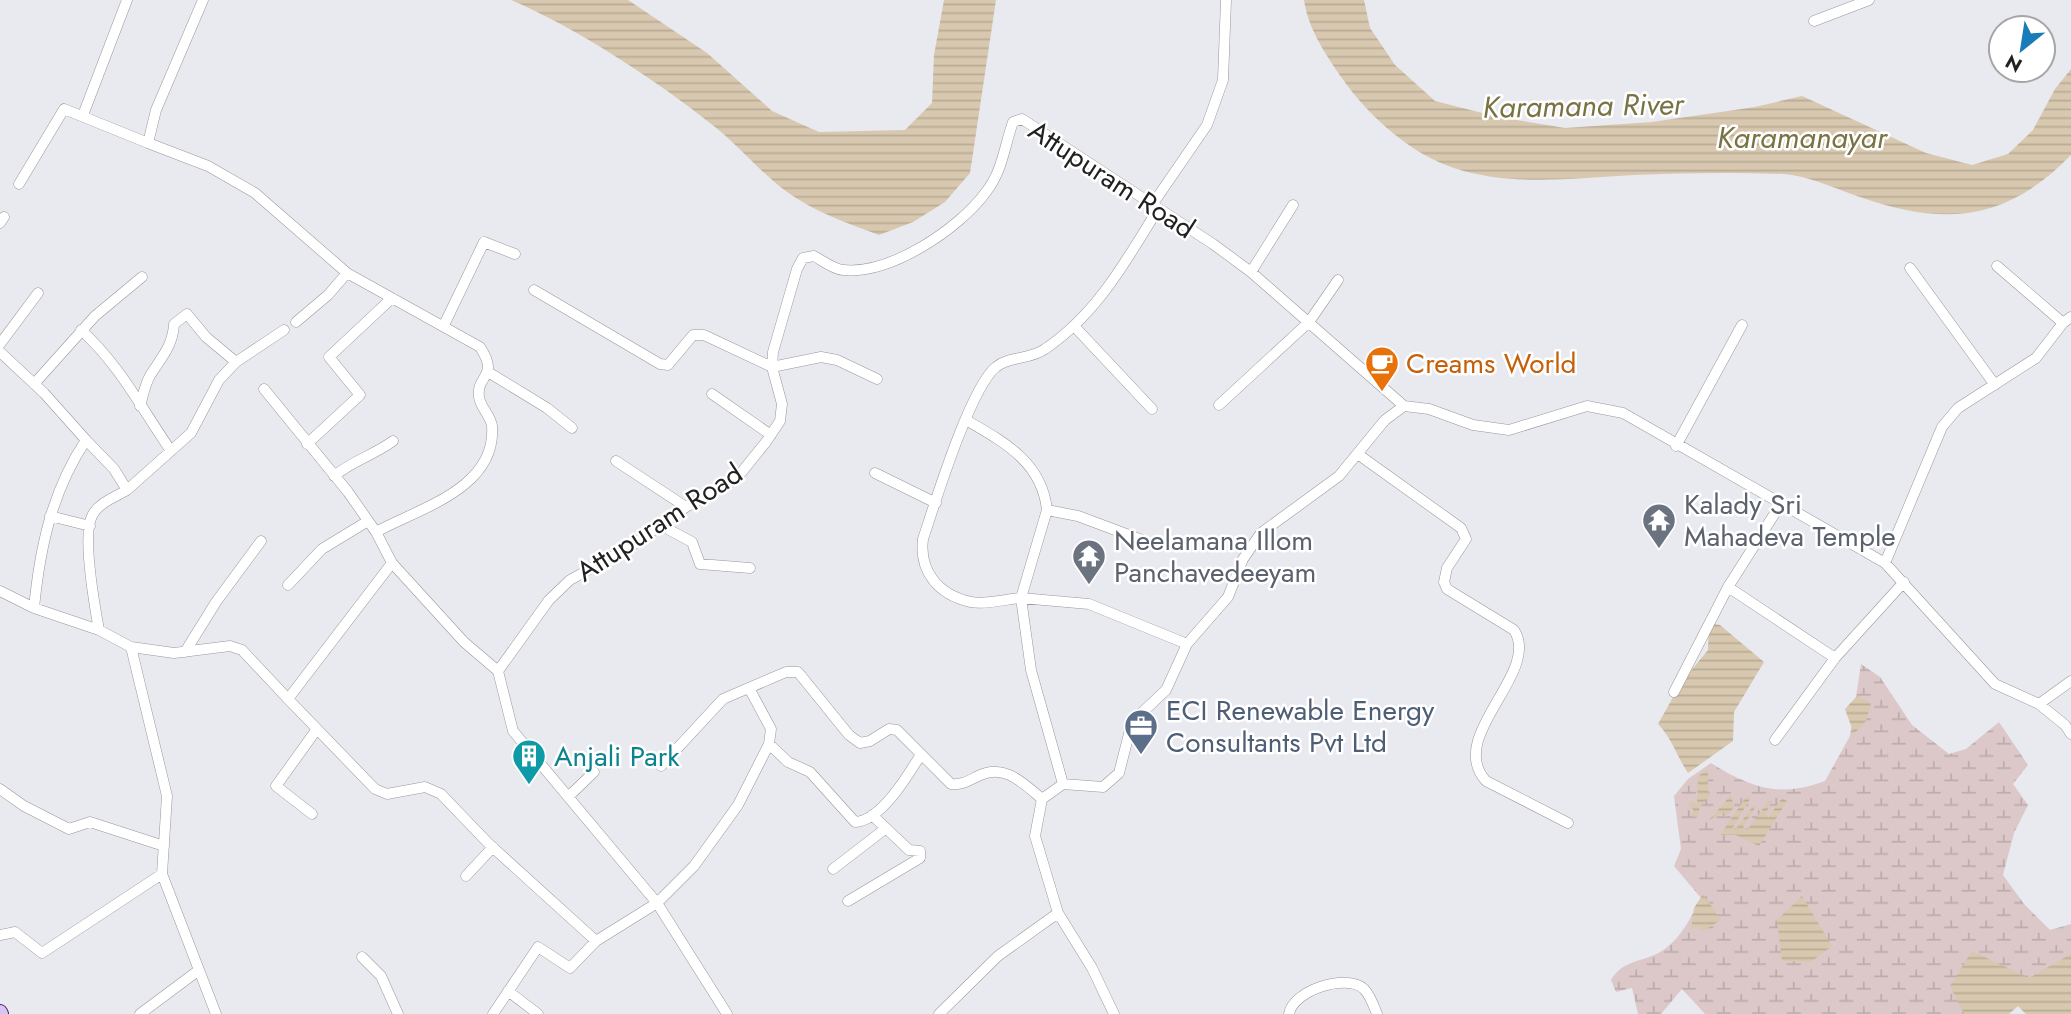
<svg xmlns="http://www.w3.org/2000/svg" width="2071" height="1014" viewBox="0 0 2071 1014" font-family="Jost,sans-serif">
<defs>
<pattern id="wetland-marsh" width="20" height="14" patternUnits="userSpaceOnUse" patternTransform="scale(1.75)"><rect width="20" height="14" fill="#dcc8c9"/><path d="M1 5h8M5 5V1M11 12h8M15 12V8" fill="none" stroke="#bcacac"/></pattern>
<pattern id="water-rules" width="6" height="5" patternUnits="userSpaceOnUse" patternTransform="scale(1.75)"><rect width="6" height="5" fill="#d8c8af"/><path d="M0 2.5h6" fill="none" stroke="#b9ac96"/></pattern>
</defs>
<rect width="100%" height="100%" fill="#e9e9f0"/>
<!-- wetland -->
<path fill="url(#wetland-marsh)" d="M1861 664 1880 677 1912 725 1949 754 1966 749 1999 722 2028 765 2013 784 2028 805 2014 833 2003 875 2024 904 2050 930 2071 924V1014H2026L2018 1006 2008 1014H1705L1682 989 1661 1014H1638L1632 988 1616 992 1611 980C1624 957 1648 963 1666 948 1683 935 1691 917 1701 898L1674 866 1681 849 1674 796 1688 779 1711 763C1751 788 1779 798 1825 781L1850 736Z"/>
<!-- water -->
<path fill="url(#water-rules)" d="M511 0H628L707 53 772 111 819 132 905 130 932 103 934 55 944 0H996L970 173 945 202 913 222 879 235C847 223 815 212 787 192 761 173 740 147 715 127 659 82 577 28 511 0Z
M1304 0H1364L1370 28 1395 65 1435 101 1498 117 1565 128 1652 122 1755 107 1802 96 1926 153 1972 165 2008 154 2033 130 2055 89 2071 69V155C2008 220 1946 227 1863 198 1838 190 1808 175 1782 174 1732 172 1683 173 1633 175 1574 178 1511 187 1454 168 1413 155 1371 118 1347 85 1329 60 1308 30 1304 0Z
M1709 623 1720 625 1764 662 1734 712 1733 741 1688 773C1677 757 1672 738 1658 724L1681 683 1708 650Z
M1857 696 1871 703 1866 721 1854 734 1845 709Z
M1706 771H1708V791L1711 794 1700 807 1697 818 1691 815 1694 810 1689 807 1690 802 1697 803 1698 776Z
M1731 795 1734 807 1725 818 1724 812 1709 820Z
M1746 797 1750 799 1732 829 1734 831 1753 806H1756L1743 827 1747 830 1768 802 1772 801 1766 813 1768 818 1782 798 1787 801 1759 846 1736 835H1720Z
M1703 894 1721 920 1703 931 1697 926 1691 930 1694 908Z
M1802 896 1832 946 1811 962 1782 961 1777 920Z
M1972 951 2029 978 2071 954V1014H2026L2018 1006 2009 1014H1964L1950 986Z"/>
<g fill="none" stroke-linecap="round" stroke-linejoin="round">
<!-- street casing -->
<g stroke="#989898" stroke-width="11">
<path id="street" d="M1814 21 1869 0
M83 115 127 0
M19 184 64 109 148 143
M1152 205 1207 125 1223 80 1226 0
M0 223 4 217
M1997 266 2063 323
M1910 268 1995 385
M1251 272 1293 205
M534 290 660 364 668 365 693 335H704L772 367 821 357 837 360 877 379
M296 322 328 295 347 273
M444 325 484 242 515 254
M1074 326 1152 409
M81 330C119 364 142 409 171 451
M0 344 38 293
M0 352 44 393 86 440
M488 372 547 408 572 428
M34 384 95 316 142 277
M264 389 348 492 376 532
M712 394 771 435
M1219 405 1309 322 1338 280
M140 406C143 396 145 383 151 374 162 357 173 345 174 324L187 314 206 337 236 362
M966 420C1004 442 1042 462 1047 510
M307 444 360 395 329 357 392 298
M1676 446 1742 325
M1359 455 1461 528 1466 539 1447 568 1444 582 1447 589 1514 630C1542 673 1445 736 1486 781L1568 823
M616 461 686 507
M875 473 936 503
M334 476C354 460 372 456 393 441
M127 490 191 433 219 380 236 362 284 330
M50 516 90 526
M662 526 692 542 700 564 750 568
M1142 540 1078 516 1047 510 1021 598C1006 599 986 605 971 602 938 595 919 571 923 539 935 503 970 388 996 367 1009 356 1030 360 1045 349 1097 314 1126 261 1158 209
M392 563 464 642 498 671 513 731 657 903 727 1014
M1885 563 1942 427 1958 408 2036 358 2063 323 2071 317
M288 585 322 549 368 521
M1728 587 1835 658
M0 591 34 608 99 630 131 647 174 653 230 646 242 650 288 699 392 563 376 532C417 509 497 489 492 426 491 416 480 407 479 397 476 374 500 378 480 347L347 273 255 193 208 166 148 143 156 110 203 0
M34 608C40 547 52 491 86 440L114 469 127 490C115 497 98 503 92 516 82 535 95 608 99 630
M131 647 167 796 162 874 216 1014
M185 652 216 602 261 541
M498 671 549 600 570 580 631 546 686 507 736 479 766 442 780 421 782 404 772 367 773 352 797 269 803 258 814 256C823 261 833 269 843 270 890 275 959 229 986 192 1003 170 1004 147 1013 122L1022 119 1213 244 1251 272 1404 406
M1674 692 1728 587 1782 502
M288 699 375 789 387 794 425 787 441 794 488 843 596 941
M2039 704 2071 681
M1775 740 1835 658 1904 582
M769 744 788 762 810 772 855 822C881 821 909 774 921 754
M661 766 723 699 786 672H798L849 735 860 743 870 741 889 729 897 730 951 784C962 785 968 781 978 776 1004 763 1022 782 1042 799
M1063 784 1031 670 1021 598 1089 604 1187 644
M0 789 24 806 69 829 90 822 164 846
M568 797 594 772
M312 814 276 786 317 729
M833 869 885 829
M466 876 493 847
M848 901 920 858V851L909 850 872 815
M1058 913 1092 968 1114 1014
M0 935 15 932 42 953 162 874
M362 957 381 976 398 1014
M508 991 538 1014
M140 1014 199 970
M493 1014 538 947 570 968 596 941 657 903 694 866 738 805 769 744 771 729 749 688
M939 1014 998 956 1058 913 1035 836 1042 799 1063 784 1103 787 1119 773 1132 722 1166 690 1187 644 1228 597 1243 559 1261 533 1339 476 1385 420 1404 406 1429 409 1473 425 1509 430 1587 406 1623 413 1885 563 1995 684 2039 704 2065 725 2071 734
M1289 1014C1293 990 1347 973 1364 989 1370 995 1374 1006 1377 1014"/>
</g>
<!-- secondary casing -->
<g stroke="#3f136d" stroke-width="16">
<path id="secondary" d="M0 1012 1 1014"/>
</g>
<!-- street -->
<use href="#street" stroke="#fff" stroke-width="10"/>
<!-- secondary -->
<use href="#secondary" stroke="#d8c4f3" stroke-width="14"/>
</g>
<!-- icons -->
<defs>
<g id="cafe-pin" transform="scale(1.75)"><path d="M0 17L-7.5 6A9.5 9.5 0 1 1 7.5 6Z" fill="#e8710a" stroke="#fff"/><path d="M-5.5-4.5H6V0H3Q3 3.5 0 3.5H-2.5Q-5.5 3.5-5.5 0ZM3-3.2v2h1.7v-2ZM-6 4.5H4V6H-6Z" fill="#fff"/></g>
<g id="temple-pin" transform="scale(1.75)"><path d="M0 17L-7.5 6A9.5 9.5 0 1 1 7.5 6Z" fill="#6b7280" stroke="#fff"/><path d="M0-6L5-2H3V0L6.5 2.5H4V6H1.5V3h-3V6H-4V2.5H-6.5L-3 0V-2H-5Z" fill="#fff"/></g>
<g id="office-pin" transform="scale(1.75)"><path d="M0 17L-7.5 6A9.5 9.5 0 1 1 7.5 6Z" fill="#5c6f8a" stroke="#fff"/><path d="M-6-3h4V-5.5h4V-3h4V5H-6ZM-1-4.5V-3h2v-1.5ZM-6 0V1H6V0Z" fill="#fff"/></g>
<g id="building-pin" transform="scale(1.75)"><path d="M0 17L-7.5 6A9.5 9.5 0 1 1 7.5 6Z" fill="#0f9aa8" stroke="#fff"/><path d="M-4-6H4V6H1V3H-1V6H-4ZM-2.5-4.3h1.7v1.8h-1.7ZM.8-4.3h1.7v1.8H.8ZM-2.5-1h1.7V.8h-1.7ZM.8-1h1.7V.8H.8Z" fill="#fff"/></g>
</defs>
<g fill-rule="evenodd">
<use href="#cafe-pin" x="1382" y="363"/>
<use href="#temple-pin" x="1659" y="520"/>
<use href="#temple-pin" x="1089" y="556"/>
<use href="#office-pin" x="1141" y="726"/>
<use href="#building-pin" x="529" y="756"/>
</g>
<g text-anchor="middle" stroke-width="5" stroke-linejoin="round" paint-order="stroke">
<!-- street labels -->
<g font-size="28" fill="#212121" stroke="#fff">
<text transform="translate(1112 179) rotate(33)" y="10">Attupuram Road</text>
<text transform="translate(659 522) rotate(-33)" y="10">Attupuram Road</text>
</g>
<!-- food labels -->
<g font-size="28" fill="#c56008" stroke="#fff" text-anchor="start">
<text x="1406" y="373">Creams World</text>
</g>
<!-- worship labels -->
<g font-size="28" fill="#5b616d" stroke="#fff" text-anchor="start">
<text x="1684" y="514">Kalady Sri<tspan x="1684" dy="32">Mahadeva Temple</tspan></text>
<text x="1114" y="550">Neelamana Illom<tspan x="1114" dy="32">Panchavedeeyam</tspan></text>
</g>
<!-- service labels -->
<g font-size="28" fill="#4e5e75" stroke="#fff" text-anchor="start">
<text x="1166" y="720">ECI Renewable Energy<tspan x="1166" dy="32">Consultants Pvt Ltd</tspan></text>
</g>
<!-- culture labels -->
<g font-size="28" fill="#0d838f" stroke="#fff" text-anchor="start">
<text x="554" y="766">Anjali Park</text>
</g>
<!-- water labels -->
<g font-size="30" font-style="italic" fill="#797343" stroke="#fff">
<text transform="translate(1583 106) rotate(-1)" y="10">Karamana River</text>
<text x="1802" y="148">Karamanayar</text>
</g>
</g>
<!-- north arrow -->
<g transform="translate(2022 49) rotate(210)"><circle r="33" fill="#ffffff" stroke="#a6a6a6" stroke-width="2"/>
<path d="M0-5L12 26L0 18L-12 26Z" fill="#197cb9"/>
<text y="-10" font-size="19" font-weight="bold" text-anchor="middle" fill="#212121">N</text>
</g>
</svg>
